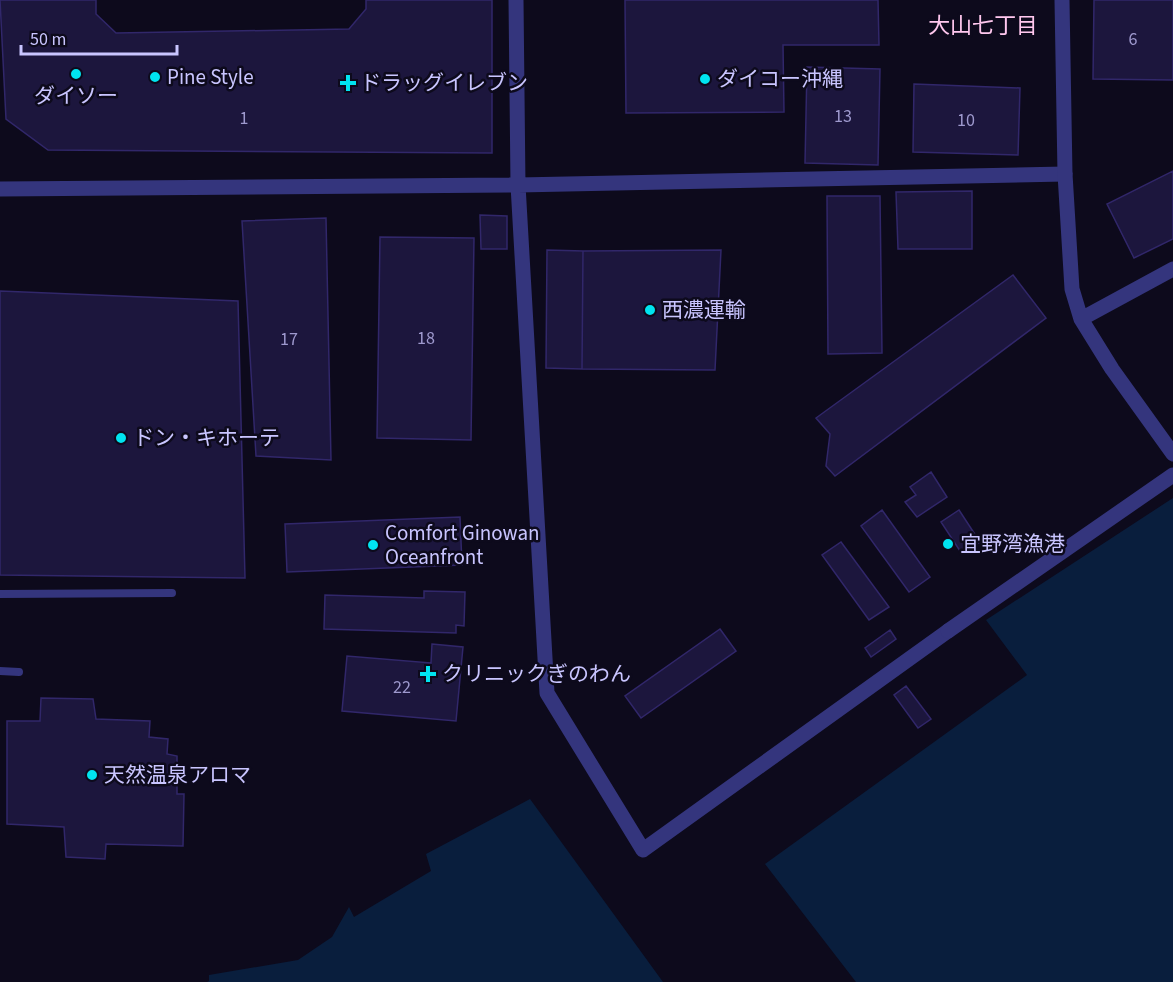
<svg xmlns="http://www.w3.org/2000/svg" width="1173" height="982" viewBox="0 0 1173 982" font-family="'Source Sans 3','Noto Sans JP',sans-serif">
<rect width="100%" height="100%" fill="#0d0a1c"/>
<!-- water -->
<path fill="#091e3d" d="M1173 498V982H856L765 864 1027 675 986 620Z
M530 799 663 982H207L209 981V975L298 960 332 937 349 907 354 917 431 871 426 854Z"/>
<!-- building -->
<path fill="#1c163d" stroke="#31276a" stroke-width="1.5" d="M0 0H96V14L116 33 349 29 366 9V0H492V153L48 150 6 119Z
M625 0H878L879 45H783L784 112 626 113Z
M1094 0H1173V80L1093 79Z
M807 67 880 69 878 165 805 163Z
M914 84 1020 88 1018 155 913 152Z
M1173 171V239L1134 258 1107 204Z
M972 191V249H898L896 192Z
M827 196H880L882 353 828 354Z
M480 215 507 216V249H481Z
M326 218 331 460 256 456 242 221Z
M380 237 474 238 471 440 377 438Z
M547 250 583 251 582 369 546 368Z
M721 250 715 370 582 369 583 251Z
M1013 275 1046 318 835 476 826 466 830 434 816 418Z
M0 291 238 301 245 578 0 575Z
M931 472 947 497 917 517 905 502 916 495 910 487Z
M882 510 930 577 909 592 861 526Z
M959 510 980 542 962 554 941 522Z
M460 517 462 565 287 572 285 524Z
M841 542 889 607 869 620 822 555Z
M424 591 465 592 464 626 456 625V633L324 629 325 595 424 598Z
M720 629 736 651 641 718 625 696Z
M890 630 896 639 871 657 865 648Z
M432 644 463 647 456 721 342 711 347 656 431 663Z
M906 686 931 719 918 728 894 695Z
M41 698 93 699 96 719 150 721 149 737 168 739 167 754 177 756V794H184L183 846 106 844 105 859 66 857 64 827 7 824V721H40Z"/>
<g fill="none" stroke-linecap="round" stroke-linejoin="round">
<!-- service -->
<path stroke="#34357d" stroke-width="8" d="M0 594 172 593
M0 671 19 672"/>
<!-- minor -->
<path stroke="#34357d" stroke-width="15" d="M516 0 518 185 547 693 643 850 948 631
M0 189 518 185 1065 174"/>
<!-- tertiary -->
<path stroke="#34357d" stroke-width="15" d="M1062 0 1065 174 1072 289 1081 319 1112 369 1173 454
M1081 319 1173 269
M948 631 1173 475"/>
</g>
<!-- markers -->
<g fill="#00e4f0" stroke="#0d0a1c" stroke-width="2">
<circle cx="76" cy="74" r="6"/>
<circle cx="155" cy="77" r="6"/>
<circle cx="705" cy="79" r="6"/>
<path d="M345 74h6v6h6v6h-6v6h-6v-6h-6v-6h6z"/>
<circle cx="650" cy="310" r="6"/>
<circle cx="121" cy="438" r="6"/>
<circle cx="948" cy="544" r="6"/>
<circle cx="373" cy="545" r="6"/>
<path d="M425 665h6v6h6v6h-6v6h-6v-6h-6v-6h6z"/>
<circle cx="92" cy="775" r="6"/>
</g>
<g text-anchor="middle" stroke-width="5" stroke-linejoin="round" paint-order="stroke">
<!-- number labels -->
<g font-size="18" fill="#9e99ce">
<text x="1133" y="45">6</text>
<text x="843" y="122">13</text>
<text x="244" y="124">1</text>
<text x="966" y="126">10</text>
<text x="426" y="344">18</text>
<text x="289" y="345">17</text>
<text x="402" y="693">22</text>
</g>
<!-- poi labels -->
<g font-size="21" fill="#c9c5ff" stroke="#0d0a1c" text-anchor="start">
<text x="167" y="84">Pine Style</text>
<text x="717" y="86">ダイコー沖縄</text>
<text x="360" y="90">ドラッグイレブン</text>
<text x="76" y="103" text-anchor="middle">ダイソー</text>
<text x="662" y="317">西濃運輸</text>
<text x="133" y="445">ドン・キホーテ</text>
<text x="385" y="540">Comfort Ginowan<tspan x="385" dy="24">Oceanfront</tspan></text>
<text x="960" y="551">宜野湾漁港</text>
<text x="442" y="681">クリニックぎのわん</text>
<text x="104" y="782">天然温泉アロマ</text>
</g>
<!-- neighbourhood labels -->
<g font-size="22" fill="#ffc7ee" stroke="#0d0a1c">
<text x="983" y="33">大山七丁目</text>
</g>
</g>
<!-- scale -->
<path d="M21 45v9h156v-9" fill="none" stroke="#c9c5ff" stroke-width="3"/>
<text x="30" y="45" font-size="18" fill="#c9c5ff" stroke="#0d0a1c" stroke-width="4.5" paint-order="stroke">50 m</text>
</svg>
